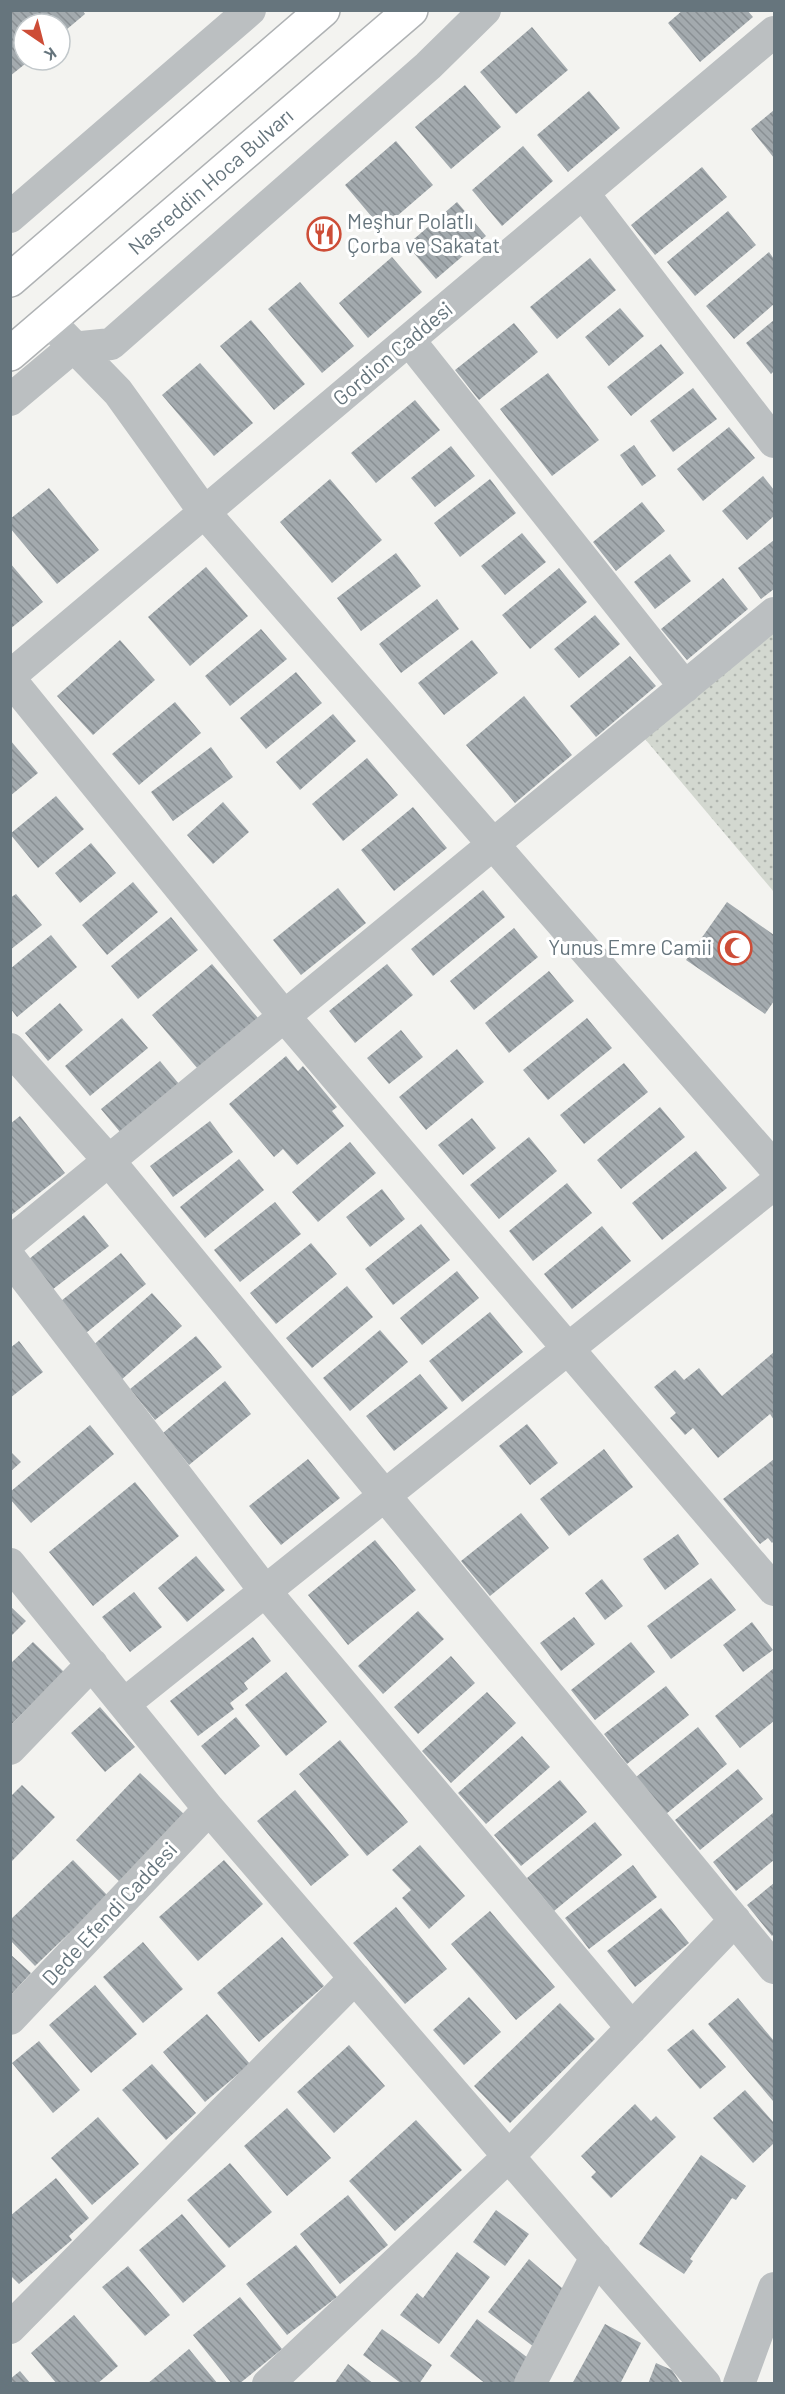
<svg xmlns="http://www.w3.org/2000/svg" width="785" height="2394" viewBox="0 0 785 2394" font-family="Barlow,sans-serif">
<defs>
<pattern id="park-dots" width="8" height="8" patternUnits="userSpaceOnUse" patternTransform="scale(1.5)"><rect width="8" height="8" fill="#d3d8d0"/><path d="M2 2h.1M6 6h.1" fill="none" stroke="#afb4ae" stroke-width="1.8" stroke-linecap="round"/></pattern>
<pattern id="building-back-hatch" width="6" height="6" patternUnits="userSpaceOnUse" patternTransform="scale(1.5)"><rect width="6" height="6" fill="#a3aaae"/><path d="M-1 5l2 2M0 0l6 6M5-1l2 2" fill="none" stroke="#898f93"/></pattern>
</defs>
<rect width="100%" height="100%" fill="#f3f3f0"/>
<!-- park -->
<path fill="url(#park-dots)" d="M774 630V892L645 739Z"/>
<!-- building -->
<path fill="url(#building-back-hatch)" d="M10 10H82L85 14 60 35V24H24V60H30L10 76Z
M683 10H747L753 17 700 62 668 23Z
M532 27 568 70 516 114 480 72Z
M465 85 501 127 451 169 415 127Z
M589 91 620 128 568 172 537 135Z
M774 110V158L751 129Z
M396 141 433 185 382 229 345 185Z
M523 146 553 181 502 226 472 190Z
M702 167 727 197 655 255 631 225Z
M457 202 486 236 436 279 407 245Z
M728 211 756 245 695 296 667 262Z
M769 252 774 259V304L734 339 706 306Z
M392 257 422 292 368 338 339 303Z
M590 258 616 290 557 339 530 307Z
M300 282 354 346 322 373 268 309Z
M620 308 644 336 609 366 585 337Z
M251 320 305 384 274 410 220 346Z
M774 320V371L771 374 746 343Z
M514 323 538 352 479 400 455 370Z
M661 344 684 373 631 416 607 387Z
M200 363 253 423 214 456 162 395Z
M548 373 599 440 552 476 500 409Z
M693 388 717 419 673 452 650 421Z
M415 400 440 430 376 483 351 453Z
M729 427 755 458 703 501 677 469Z
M634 445 656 476 642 486 620 455Z
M451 446 475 476 435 507 411 478Z
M763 476 774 490V516L747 540 722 511Z
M330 479 382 540 332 583 280 522Z
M490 479 516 513 460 557 434 523Z
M49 488 99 550 57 584 10 528V519Z
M642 502 665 531 616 571 593 542Z
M522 533 546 562 505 595 481 566Z
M774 540V589L761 599 738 568Z
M396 553 421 586 361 631 337 598Z
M670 554 691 581 655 609 634 582Z
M10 563 43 602 10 629Z
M206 567 248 616 190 666 148 617Z
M559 568 587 602 530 649 502 615Z
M723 578 748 609 687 660 661 629Z
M437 599 459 629 401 673 379 644Z
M595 615 620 644 579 678 554 649Z
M261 629 287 659 230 706 205 676Z
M120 640 155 680 93 735 57 696Z
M472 640 498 673 444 715 418 683Z
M630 656 656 686 596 737 570 706Z
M296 672 322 703 266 749 240 718Z
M524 696 572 755 515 803 466 745Z
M175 702 201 733 139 785 112 754Z
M333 714 356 741 300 790 276 762Z
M10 740 38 773 10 796Z
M211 747 233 777 173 821 151 792Z
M367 758 398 795 343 841 312 804Z
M56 796 84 829 38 868 10 834Z
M223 802 249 832 213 864 187 835Z
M413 807 447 848 394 891 361 850Z
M91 843 116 873 80 903 55 873Z
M133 882 158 912 107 955 82 925Z
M338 888 366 923 301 975 273 940Z
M483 890 505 917 433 976 411 949Z
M16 894 42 925 10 950V898Z
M727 902 774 935V1001L765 1014 686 960Z
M171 917 198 950 138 999 111 966Z
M514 928 538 957 474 1010 450 981Z
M51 935 77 967 17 1017 10 1008V969Z
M212 964 258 1018 198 1069 152 1015Z
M387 964 413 995 355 1043 329 1011Z
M549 971 574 1001 509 1053 485 1023Z
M60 1003 83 1030 48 1061 25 1033Z
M122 1018 148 1048 90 1096 65 1066Z
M587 1018 612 1048 548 1100 523 1070Z
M401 1030 423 1057 389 1084 367 1058Z
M457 1049 484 1082 426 1130 399 1097Z
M286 1056 298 1071 303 1066 337 1107 332 1111 344 1126 297 1165 283 1149 274 1157 229 1104Z
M160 1061 184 1090 125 1138 101 1109Z
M624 1063 648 1092 584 1144 560 1115Z
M660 1107 685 1137 621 1189 597 1160Z
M20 1116 65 1173 10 1216V1124Z
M472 1118 496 1148 463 1175 438 1145Z
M210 1121 233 1152 173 1197 150 1166Z
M529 1137 557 1171 499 1219 470 1185Z
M350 1142 376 1173 318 1222 292 1192Z
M696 1151 727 1188 662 1240 632 1203Z
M239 1159 264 1190 205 1238 180 1207Z
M567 1183 592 1213 533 1261 509 1231Z
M382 1189 405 1219 370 1247 346 1217Z
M275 1202 301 1234 240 1282 214 1250Z
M84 1215 109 1246 48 1293 24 1263Z
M421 1224 450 1260 393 1305 365 1269Z
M602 1226 631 1261 572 1309 544 1274Z
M311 1243 337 1274 276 1324 250 1293Z
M121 1253 146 1284 86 1333 61 1301Z
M457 1271 479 1298 422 1345 400 1318Z
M347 1286 373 1317 312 1368 286 1338Z
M152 1293 182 1326 120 1381 90 1348Z
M490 1312 523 1352 462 1402 429 1361Z
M380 1330 408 1362 350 1411 323 1378Z
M196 1336 222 1367 155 1420 130 1389Z
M19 1341 43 1372 10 1398V1348Z
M774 1352V1420L770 1414 718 1458 693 1428 685 1435 670 1418 676 1413 654 1387 675 1370 684 1380 699 1368 722 1396Z
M420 1374 448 1408 394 1451 366 1416Z
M225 1381 251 1414 189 1465 163 1433Z
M527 1424 558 1463 530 1485 499 1446Z
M90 1425 114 1454 31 1523 10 1499V1492Z
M604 1449 633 1487 569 1536 540 1499Z
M10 1451 21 1462 10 1472Z
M308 1459 340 1498 281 1545 249 1506Z
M774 1459V1541L772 1543 768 1538 760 1544 723 1499Z
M135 1482 179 1536 93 1606 49 1552Z
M521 1513 549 1548 490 1596 461 1561Z
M678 1534 699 1564 665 1590 643 1559Z
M375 1540 416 1590 348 1645 308 1595Z
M196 1556 225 1590 187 1622 158 1588Z
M711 1578 736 1610 671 1659 647 1626Z
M602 1579 623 1606 605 1620 585 1593Z
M134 1592 162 1627 130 1652 102 1617Z
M10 1606 26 1621 10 1637Z
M418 1611 444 1639 383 1694 358 1666Z
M574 1617 595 1644 561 1671 540 1643Z
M752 1622 773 1650 743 1672 723 1645Z
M253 1637 271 1661 244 1683 248 1689 230 1703 234 1709 198 1736 170 1701Z
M33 1642 64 1672 10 1726V1664Z
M631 1642 655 1672 595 1720 571 1690Z
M451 1656 475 1683 418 1734 394 1707Z
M774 1668V1721L740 1748 715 1716Z
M286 1672 327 1722 286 1756 245 1705Z
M666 1686 689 1715 627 1764 604 1734Z
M487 1692 516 1723 451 1783 422 1751Z
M100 1707 135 1747 105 1772 71 1733Z
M236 1717 260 1746 225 1775 201 1746Z
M698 1727 727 1764 666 1814 636 1777Z
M522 1736 550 1767 486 1824 458 1793Z
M340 1740 408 1822 367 1856 299 1774Z
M738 1769 763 1799 700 1850 675 1820Z
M140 1773 186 1816 122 1884 76 1840Z
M560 1780 587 1812 521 1866 494 1835Z
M22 1785 55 1817 10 1863V1797Z
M295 1790 349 1855 311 1886 257 1821Z
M773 1813 774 1860 736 1891 713 1862Z
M595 1822 622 1855 554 1911 527 1878Z
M420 1845 465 1896 429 1929 402 1898 411 1890 392 1870Z
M73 1860 108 1896 35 1966 10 1940V1920Z
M224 1860 263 1904 198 1961 159 1917Z
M633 1865 657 1897 589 1949 565 1918Z
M774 1883V1934L772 1936 747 1905Z
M396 1907 447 1969 405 2004 353 1943Z
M661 1908 689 1943 635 1987 607 1951Z
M490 1911 555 1987 516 2020 451 1944Z
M282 1937 324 1986 259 2042 217 1993Z
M143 1942 183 1989 143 2023 103 1977Z
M10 1954 31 1973 10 1996Z
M95 1985 137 2034 91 2073 49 2025Z
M469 1997 501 2032 464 2065 433 2030Z
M738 1998 774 2041 773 2101 708 2024Z
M560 2003 595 2039 510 2123 474 2086Z
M207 2014 250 2064 205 2102 163 2052Z
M693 2029 726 2067 700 2089 667 2050Z
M39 2041 80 2090 53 2113 12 2063Z
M349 2045 385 2086 334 2133 297 2092Z
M152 2064 196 2113 166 2140 122 2090Z
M745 2090 774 2123V2143L753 2163 713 2118Z
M635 2104 651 2121 656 2116 676 2137 611 2198 591 2177 596 2172 581 2156Z
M287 2108 331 2158 287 2196 244 2146Z
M98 2117 139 2164 92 2205 51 2158Z
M416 2120 462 2170 395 2231 349 2181Z
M701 2155 746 2186 736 2200 732 2198 690 2259 693 2261 684 2274 639 2244Z
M230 2163 272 2212 229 2248 187 2200Z
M56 2178 89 2218 69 2236 72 2240 19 2284 10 2275V2216Z
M348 2195 388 2245 340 2284 300 2234Z
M496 2210 529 2234 505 2266 473 2242Z
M182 2214 226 2266 183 2303 139 2250Z
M296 2245 337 2297 287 2335 246 2284Z
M457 2252 490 2277 439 2344 400 2315 417 2293 423 2298Z
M529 2259 570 2295 534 2347 488 2312Z
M128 2266 170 2315 145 2336 102 2287Z
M240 2297 282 2349 239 2384H232L193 2335Z
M74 2315 118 2366 97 2384H57L31 2353Z
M477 2319 532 2361 515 2384H486L450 2356Z
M605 2324 641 2343 620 2384H572Z
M382 2329 432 2365 419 2384H402L363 2355Z
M189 2349 218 2384H147Z
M656 2363 672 2370 681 2384H648Z
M348 2364 374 2384H334Z
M20 2371 31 2384H10V2379Z"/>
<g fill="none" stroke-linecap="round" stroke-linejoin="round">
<!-- highway casing -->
<g stroke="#afb2b4" stroke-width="36">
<path id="highway" d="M10 280 323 10
M10 354 411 10"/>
</g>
<!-- minor -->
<path stroke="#bbbfc1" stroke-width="32" d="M583 193 774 442
M10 217 250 10
M49 321 118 392 205 513 774 1167
M409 340 685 687
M10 400 72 348 111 344 428 66 485 10
M10 676 774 32
M10 679 285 1017 774 1590
M10 1049 110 1162 774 1968
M10 1242 774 613
M10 1258 265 1591 632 2028
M10 1564 209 1809 705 2384
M124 1704 774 1184
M10 1749 92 1664
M10 2019 209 1809
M10 2328 355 1978
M268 2384 509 2156 735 1920
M530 2384 596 2257
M739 2384 774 2288"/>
<!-- highway -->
<use href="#highway" stroke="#fff" stroke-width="33"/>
</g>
<!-- icons -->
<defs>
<g id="restaurant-ring" transform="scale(1.725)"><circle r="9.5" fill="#fff" stroke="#cd4d37" stroke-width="1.5"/><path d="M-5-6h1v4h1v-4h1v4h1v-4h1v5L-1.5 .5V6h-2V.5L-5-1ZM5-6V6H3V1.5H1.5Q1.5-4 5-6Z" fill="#cd4d37"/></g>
<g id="mosque-ring" transform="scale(1.725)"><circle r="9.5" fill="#fff" stroke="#cd4d37" stroke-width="1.5"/><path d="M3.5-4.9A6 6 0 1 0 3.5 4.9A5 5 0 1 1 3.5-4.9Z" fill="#cd4d37"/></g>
</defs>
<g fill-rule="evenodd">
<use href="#restaurant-ring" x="324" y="234"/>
<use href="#mosque-ring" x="735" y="948"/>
</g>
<g text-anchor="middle" stroke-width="6" stroke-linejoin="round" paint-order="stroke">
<!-- street labels -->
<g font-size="21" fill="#66757d" stroke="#fff">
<text transform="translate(211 182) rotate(-41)" y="7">Nasreddin Hoca Bulvarı</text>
<text transform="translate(393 354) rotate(-40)" y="7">Gordion Caddesi</text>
<text transform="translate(110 1914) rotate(-47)" y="7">Dede Efendi Caddesi</text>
</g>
<!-- poi labels -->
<g font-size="21" fill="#66757d" stroke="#fff" text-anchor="start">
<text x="347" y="229">Meşhur Polatlı<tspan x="347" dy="24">Çorba ve Sakatat</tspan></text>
<text x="712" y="955" text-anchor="end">Yunus Emre Camii</text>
</g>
</g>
<!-- border -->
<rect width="785" height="2394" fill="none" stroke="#66757d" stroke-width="24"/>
<!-- north arrow -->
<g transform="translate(42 42) rotate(145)"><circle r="28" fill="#ffffff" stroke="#c2c8cb" stroke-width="1.5"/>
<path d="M0-4.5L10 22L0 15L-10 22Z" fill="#cd4d37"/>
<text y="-9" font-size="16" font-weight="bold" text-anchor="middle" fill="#66757d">K</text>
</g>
</svg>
